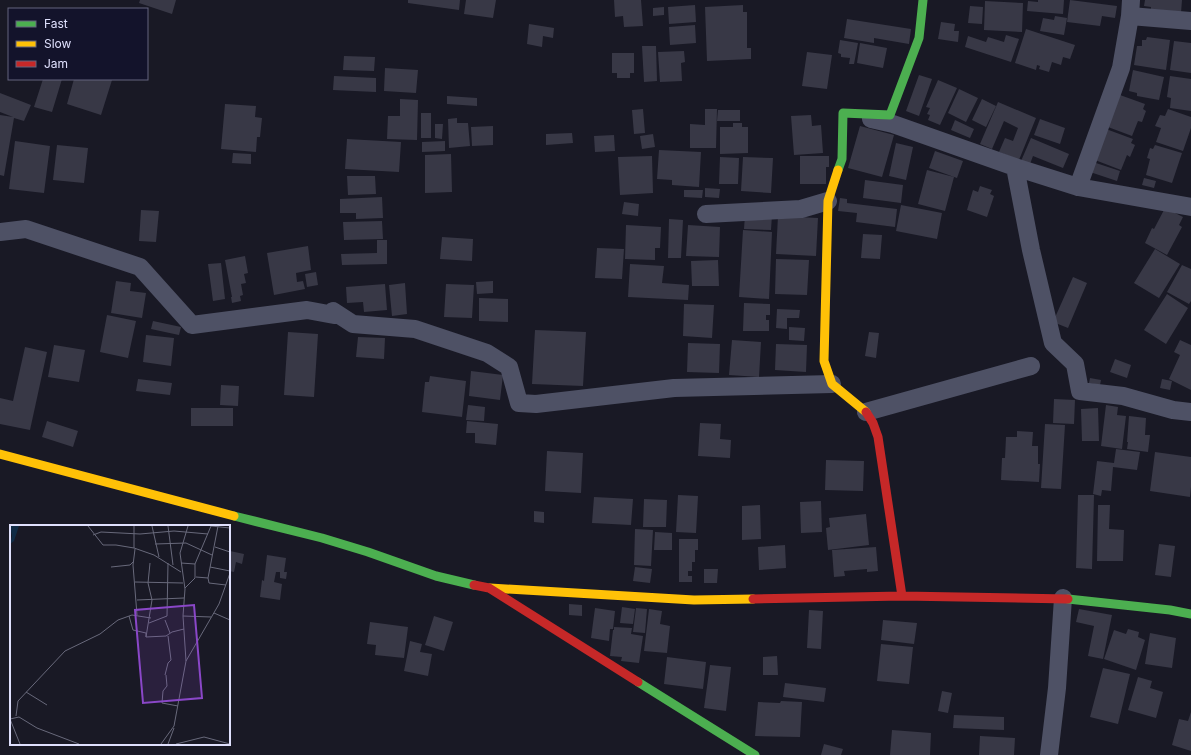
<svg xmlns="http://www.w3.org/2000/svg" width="1191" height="755" viewBox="0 0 1191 755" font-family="Inter,sans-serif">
<rect width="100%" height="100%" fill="#191925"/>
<!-- building -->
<path fill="#383846" d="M140 0H176L172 14 139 3Z
M408 0H460L459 10 408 3Z
M466 0H496L493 18 464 14Z
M614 0H641L643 26 624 27 623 16 615 17Z
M1038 0H1064L1063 14 1027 11 1028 1 1038 2Z
M1070 0 1117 6 1115 18 1102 16 1100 26 1067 22Z
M1145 0H1182L1181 13 1151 11V7L1144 6Z
M985 1 1023 3 1022 32 984 30Z
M695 5 696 22 669 24 668 7Z
M743 5V12H747V48H751V59L707 61 705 7Z
M970 6 983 7 982 24 968 23Z
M664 7V15L653 16V8Z
M1055 16 1067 18 1064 35 1040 31 1043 18 1054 20Z
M847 19 911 29 909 44 874 38V43L844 38Z
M941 22 955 24 954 31H959L958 42 938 39Z
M529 24 554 28 553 38 543 36 542 47 527 44Z
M695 25 696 43 670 45 669 27Z
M1026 29 1075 45 1070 59 1063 57 1061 65 1052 62 1049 72 1039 69 1040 66 1037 65 1036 70 1015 63Z
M1006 35 1019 39 1011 62 965 47 968 36 986 42 988 37 1004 42Z
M1147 37 1170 40 1166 70 1134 65 1137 46H1142V40H1146Z
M840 40 858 43 854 64H849L850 58 841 57V54L838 53Z
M1174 41 1191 43V73L1170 70Z
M860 43 887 48 883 68 857 63Z
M642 46H656L657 81 644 82Z
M684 51 685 62 681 63 682 81 660 82 658 52Z
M807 52 832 55 827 89 802 86Z
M612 53H634V73H630V78H617V73H612Z
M344 56 375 57 374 71 343 70Z
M385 68 418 70 416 93 384 91Z
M1133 70 1164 77 1159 100 1137 96V93L1129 91Z
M919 75 932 79 919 116 906 111Z
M334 76 376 78V92L333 90Z
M1170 76 1191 79V111L1170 108 1171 98 1167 97Z
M43 79H62L52 112 34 107Z
M74 79H108L112 80 101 115 67 104Z
M938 80 957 88 940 125 928 120 930 115 927 114 930 108 926 107Z
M959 89 978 98 966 122 948 113Z
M0 93 31 105 24 121 14 118 4 176 0 175V115L13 117 0 112Z
M1120 95 1145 104 1143 109 1146 111 1142 122 1138 121 1132 136 1108 127Z
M447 96 477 98V106L447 104Z
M400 99 418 100 417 140 387 139 388 116H400Z
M982 99 996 106 986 127 972 120Z
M998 102 1036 118 1019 160 999 152 1005 138 1013 141 1018 128 1004 121 992 149 980 144Z
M225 104 256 106 255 117 262 118 260 137H257L256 152 221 149Z
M643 109 645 133 634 134 632 110Z
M705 109H717L716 148H690V124L705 125Z
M1168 109 1191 117V128L1183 151 1156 142 1161 128 1155 126 1160 115 1165 116Z
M718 110H740V121H717Z
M421 113H431V138H421Z
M811 115 812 126 821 125 823 153 794 155 791 116Z
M457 118V123H468L470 146 449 148 448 119Z
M1040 119 1065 128 1060 144 1034 135Z
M955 120 974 129 970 138 951 130Z
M733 123H742V127H748V153L720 154V127H733Z
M435 124H443L442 139 435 138Z
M493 126V145L472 146 471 127Z
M860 126 894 135 882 177 848 168Z
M1106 129 1133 139 1131 143 1135 145 1130 157 1127 155 1121 170 1095 160Z
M572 133 573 143 546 145V134Z
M653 134 655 147 642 149 640 136Z
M614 135 615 151 595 152 594 136Z
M1031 138 1069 154 1063 168 1033 156 1030 164 1021 161Z
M347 139 401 142 399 172 345 169Z
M15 141 50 146 44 193 9 189Z
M445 141V151L422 152V142Z
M896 143 913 147 906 180 889 176Z
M57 145 88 148 84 183 53 180Z
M1155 145 1182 153 1172 183 1146 175 1150 159 1147 158 1150 148 1153 149Z
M659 150 701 152 699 187 672 185V180L657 179Z
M935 151 963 161 957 178 929 168Z
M233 153 251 154V164L232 163Z
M451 154 452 192 425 193V155Z
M652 156 653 193 620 195 618 157Z
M800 156H829V167H826V184H800Z
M720 157 739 158 738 184H719Z
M743 157 773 158 771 193 741 191Z
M1093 162 1120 171 1117 181 1090 172Z
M927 170 954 177 945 211 918 204Z
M347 176H375L376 194 348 195Z
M1144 178 1156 181 1154 188 1142 185Z
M865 180 903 185 901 203 863 198Z
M980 186 992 190 990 194 994 196 987 217 967 210 973 190 978 192Z
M705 188 720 189 719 198 705 197Z
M684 190H703L702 198 684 197Z
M382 197 383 218 356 219V213H340V199Z
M840 198 847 199V203L897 209 895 227 856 222 857 213 838 211Z
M624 202 639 204 638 216 622 214Z
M901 205 942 213 937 239 896 231Z
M1165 208 1183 217 1179 225 1182 227 1167 255 1145 243 1152 228 1154 229Z
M141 210 159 211 156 242 139 241Z
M745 214 772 215 771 230 744 229Z
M778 216 818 218 816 256 776 254Z
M669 219 683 220 681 258H668Z
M382 221 383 239 344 240 343 222Z
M626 225 661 227 660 248H655V260L625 259Z
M688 225 720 227 719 257 686 256Z
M743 230 772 232 769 299 739 297Z
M863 234 882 235 880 259 861 258Z
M442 237 473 239 472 261 440 259Z
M377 240H387V264L342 265 341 254 377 253Z
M308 246 311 270 296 273 297 282 303 281 305 289 274 295 267 253Z
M597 248 624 249 622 279 595 278Z
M1155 249 1180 264 1159 298 1134 283Z
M245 256 248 273 244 274 246 283 241 284 243 295 240 296 241 301 232 303 231 297H232L225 260Z
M776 259 809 260 807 295 775 294Z
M718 260 719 286H692L691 261Z
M221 263 225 299 213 301 208 264Z
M630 264 664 266 662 283 689 285 688 300 628 297Z
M1182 265 1191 269V301L1189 304 1167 292Z
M316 272 318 285 307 287 305 274Z
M1073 277 1087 283 1068 328 1053 322Z
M116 281 131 283 130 291 146 293 142 318 111 313Z
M493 281V293L477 294 476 282Z
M405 283 407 314 392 316 389 285Z
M385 284 387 310 364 312 363 302 347 303 346 287Z
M446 284 474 285 472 318 444 317Z
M1167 294 1188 308 1166 344 1144 330Z
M479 298 508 299V322L479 321Z
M744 303 770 304V315H766V320H769V331H743Z
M684 304 714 305 712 338 683 336Z
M777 309 800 310 799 318H787V329L776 328Z
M107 315 136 321 128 358 100 352Z
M153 321 181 327 179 335 151 329Z
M789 327 805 328 804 341 789 340Z
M535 330 586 332 583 386 532 384Z
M288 332 318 334 314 397 284 395Z
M869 332 879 333 876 358 865 356Z
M146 335 174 338 171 366 143 362Z
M358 337 385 338 384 359 356 357Z
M732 340 761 342 759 377 729 375Z
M1180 340 1191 345V390L1169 379 1180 355 1174 352Z
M688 343 720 344 719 373 687 372Z
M776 344 807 345 806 372 775 370Z
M54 345 85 350 79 382 48 377Z
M25 347 47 352 30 430 0 424V398L13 401Z
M1115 359 1131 365 1127 378 1110 372Z
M471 371 503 375 500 400 469 396Z
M430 376 466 381 462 417 422 412 425 382H429Z
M1090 378 1101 380 1100 385 1089 383Z
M138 379 172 383 170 395 136 391Z
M1162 379 1172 381 1170 390 1160 388Z
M221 385 239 386 238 406 220 405Z
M1054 399 1075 400 1074 424 1053 423Z
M468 405 485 407 484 421 466 420Z
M1106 405 1118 407 1117 415 1126 416 1122 449 1101 446Z
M191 408H233V426H191Z
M1098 408 1099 441H1082L1081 409Z
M1129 416 1146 418 1145 435H1150L1148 452 1127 449 1128 442H1127Z
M47 421 78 431 73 447 42 437Z
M467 421 498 424 496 445 475 443V433H466Z
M700 423 721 424 720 439 731 440 730 458 698 456Z
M1045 424 1065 425 1061 489 1041 488Z
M1017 431 1033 432 1032 446H1038V464H1040L1039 482 1001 480 1002 458H1005L1006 437H1017Z
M1116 449 1140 452 1137 470 1113 467 1111 491 1102 490 1101 496 1093 494 1097 461 1114 463Z
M547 451 583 453 581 493 545 491Z
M1155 452 1191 457V487L1190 497 1150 491Z
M826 460 864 461 863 491 825 490Z
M678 495 698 496 696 533 676 532Z
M1078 495H1094L1092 569 1076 568Z
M594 497 633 499 631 525 592 523Z
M644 499 667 500 666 527H643Z
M821 501 822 532 801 533 800 502Z
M760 505 761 539 742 540V506Z
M1098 505H1110L1109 529 1124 530 1123 561H1097Z
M534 511 544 512V523L534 522Z
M866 514 869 545 828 550 826 528 830 527 829 518Z
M635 529 653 530 651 566 634 565Z
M655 532 672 533V550H654Z
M679 539H698V550H695V562H692V571H688V576H692V582H679Z
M1159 544 1175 546 1171 577 1155 575Z
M785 545 786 568 759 570 758 547Z
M876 547 878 571 867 572V569L844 571 845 576 834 577 832 550Z
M230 551 244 554 242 564 236 562 234 572 229 571Z
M267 555 286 558 284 572H287L286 579 280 578V572H276L274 582 282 584 280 600 260 597 262 580 264 581Z
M635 567 652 569 650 583 633 581Z
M704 569H718L717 583H704Z
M569 604 582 605V616L569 615Z
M622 607 635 609 633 624 620 623Z
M595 608 615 611 613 629H610L609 641 591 638Z
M636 608 647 609 645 633 633 632Z
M649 609 662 611 660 624 670 626 667 653 644 651Z
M1079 609 1112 615 1103 659 1088 656 1094 626 1076 622Z
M809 610 823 611 821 649 807 648Z
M434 616 453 622 444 651 425 645Z
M883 620 917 623 914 644 881 640Z
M370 622 408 627 404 658 375 655 376 645 367 644Z
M614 627 632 628 631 634 643 636 639 663 621 661 622 657 610 656 613 630H614Z
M1128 629 1139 632 1138 637 1145 640 1136 670 1104 659 1114 630 1126 634Z
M1150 633 1176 638 1172 668 1145 664Z
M410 641 422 644 420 652 432 654 428 676 404 671Z
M881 644 913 647 909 684 877 681Z
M777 656 778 675H763V657Z
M667 657 706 662 703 689 664 684Z
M710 665 731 667 726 711 704 708Z
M1103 668 1130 674 1118 724 1090 717Z
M1138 677 1152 681 1150 688 1163 692 1156 718 1128 710Z
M785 683 826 688 824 702 783 697Z
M942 691 952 693 948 713 938 711Z
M781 701 802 702 800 737 755 736 758 702 780 703Z
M1191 712V751L1172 745 1179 719 1188 721Z
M954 715 1004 717V730L953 728Z
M892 730 931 733 930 755H890Z
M980 736 1015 738 1014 755H979Z
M824 744 843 749 841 755H821Z"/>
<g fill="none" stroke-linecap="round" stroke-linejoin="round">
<!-- street -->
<path stroke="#4e5165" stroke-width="18" d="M1130 16 1191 21
M871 119 893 124 1015 167 1078 187 1191 207
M1015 167 1031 250 1053 343 1075 364 1080 391 1123 396 1173 410 1191 412
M1078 187 1121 68 1130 16 1131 0
M706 214 801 209 828 201
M0 232 26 229 140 267 192 325 307 310 334 315
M333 311 353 324 415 329 487 353 509 367 519 403 536 404 674 388 832 384
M866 412 1031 366
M1049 755 1057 688 1063 598"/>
<!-- fast -->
<path stroke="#4caf50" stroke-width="9" d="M838 170 842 159 843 113 890 115 919 38 923 0
M234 516 322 538 368 552 436 576 474 585
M1068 599 1170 610 1191 614
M638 682 755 755"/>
<!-- slow -->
<path stroke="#ffc107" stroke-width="9" d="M838 170 828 201 824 361 832 384 866 412
M0 454 234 516
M490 588 694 600 753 599"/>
<!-- jam -->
<path stroke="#c62828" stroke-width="9" d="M866 412 873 423 878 437 902 596
M474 585 489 588 638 682
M753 599 902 596 1068 599"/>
</g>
<!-- overview -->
<g transform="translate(10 525)">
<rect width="220" height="220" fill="#191925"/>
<path d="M0 1H9L4 16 0 19 2 11Z" fill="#102b45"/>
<path fill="none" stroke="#68697b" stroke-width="1" d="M78 1 93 20H106L124 23 144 30 171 47M124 1V23M142 1 149 32M158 1 163 40M201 1 220 3M208 1 198 53 199 58 216 60M83 10 91 7 130 9 164 6 198 9M145 19 176 18 202 30M205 22 220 27M125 24 123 40 127 90M171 38 185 39M101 42 120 40 124 36M200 42 220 46M186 52 198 53M125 57 173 58M175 63 185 53V39L201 1M127 75 174 73M204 88 220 95M119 91 123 105 136 108V112L156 111 162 107 174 104M173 91 201 92M155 95 160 108M139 98 157 91 158 38M136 112 142 75 138 58 140 38M176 136 173 91 175 64 170 28 178 1M155 150 158 138 161 135 158 111M156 150 157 161 153 166 152 178 168 181M16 167 37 180M6 191 8 176 55 126 90 109 108 95 122 90 141 93M0 194 9 192 27 203 69 219M0 194 10 219M151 219 164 201 176 136 209 79 220 48M158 219 164 203M166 219 194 212 220 219"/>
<path fill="#8a47c8" fill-opacity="0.15" stroke="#8a47c8" stroke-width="2" d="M184 80 192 173 133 178 125 85Z"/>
<rect width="220" height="220" fill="none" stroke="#dfe0fd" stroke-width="2"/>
</g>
<!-- legend -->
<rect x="8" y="8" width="140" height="72" fill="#13132b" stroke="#65657f"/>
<rect x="16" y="21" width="20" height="6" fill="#4caf50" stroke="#65657f"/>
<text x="44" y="28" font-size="12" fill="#dfe0fd">Fast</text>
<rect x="16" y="41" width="20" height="6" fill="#ffc107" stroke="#65657f"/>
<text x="44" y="48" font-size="12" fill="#dfe0fd">Slow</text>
<rect x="16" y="61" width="20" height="6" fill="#c62828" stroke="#65657f"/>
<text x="44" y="68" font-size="12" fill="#dfe0fd">Jam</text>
</svg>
